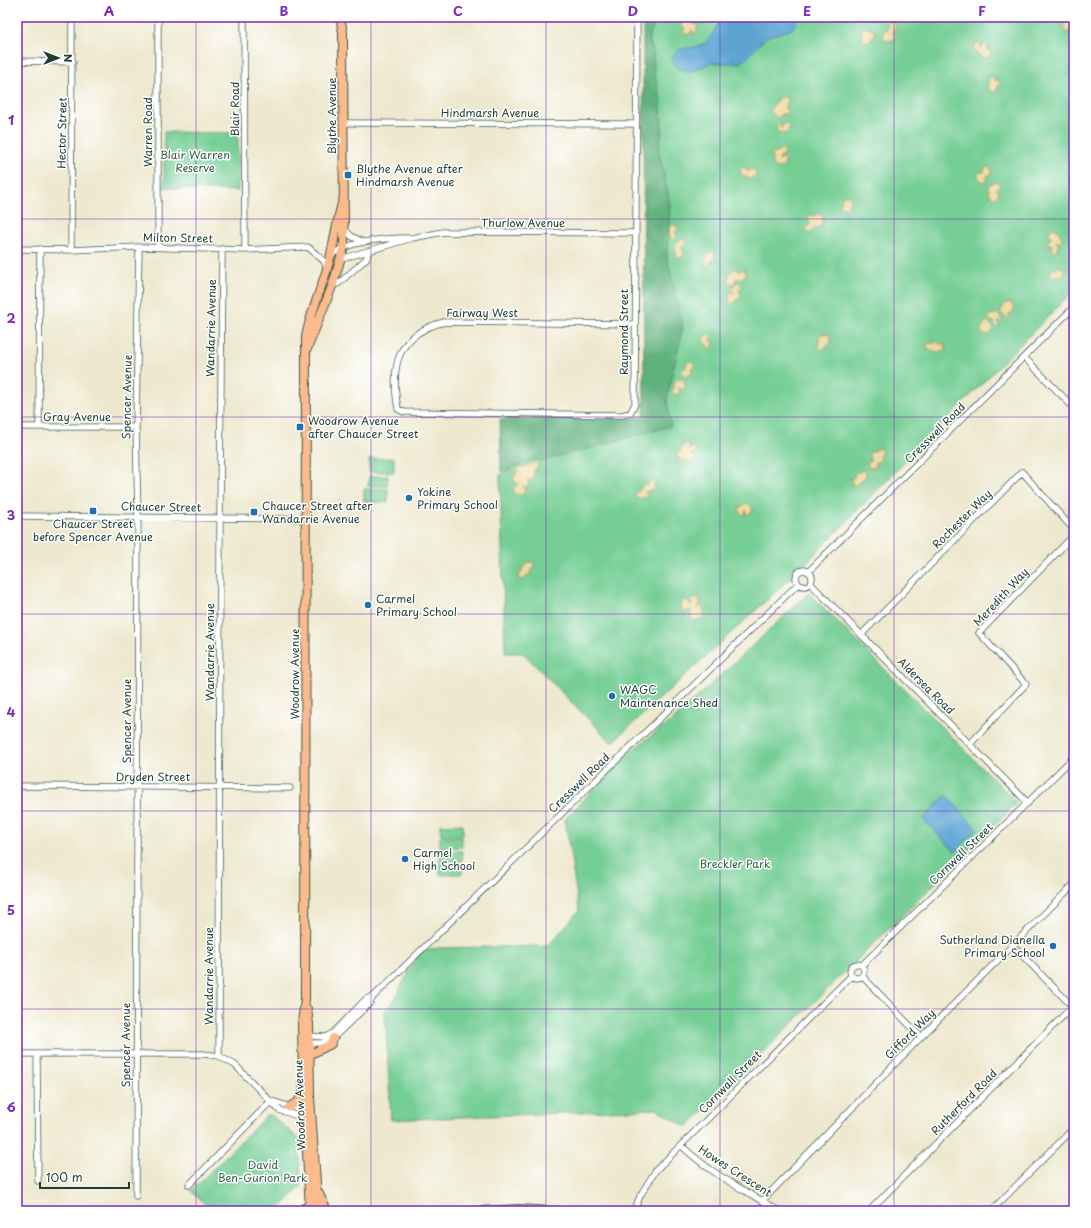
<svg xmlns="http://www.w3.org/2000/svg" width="1091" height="1228" viewBox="0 0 1091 1228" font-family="'Playpen Sans',sans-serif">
<rect width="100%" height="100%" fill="#fff"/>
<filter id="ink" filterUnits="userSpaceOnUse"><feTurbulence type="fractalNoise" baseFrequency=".025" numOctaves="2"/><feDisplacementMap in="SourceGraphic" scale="8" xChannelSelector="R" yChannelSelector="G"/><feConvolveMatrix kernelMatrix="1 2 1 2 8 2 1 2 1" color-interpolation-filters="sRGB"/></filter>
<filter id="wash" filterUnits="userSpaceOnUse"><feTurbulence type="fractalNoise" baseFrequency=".012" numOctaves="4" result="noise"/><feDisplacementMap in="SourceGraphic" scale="16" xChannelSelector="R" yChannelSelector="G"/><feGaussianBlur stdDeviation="0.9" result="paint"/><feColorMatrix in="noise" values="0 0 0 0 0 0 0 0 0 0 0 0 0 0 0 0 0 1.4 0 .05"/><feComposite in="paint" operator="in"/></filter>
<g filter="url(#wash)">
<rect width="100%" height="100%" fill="#ede8ce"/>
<!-- green -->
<path fill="#75ce94" stroke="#4a8664" d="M645 17H1074V290L795 574 612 743 523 653H505L500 475 513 468 522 455 649 423Z
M164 132 238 133V191L164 188Z
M394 458V472H369V459Z
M369 476H388L387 486H368Z
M364 489H388V502H364Z
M809 593 1017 803 687 1127 657 1109 391 1120 385 1010 394 1000 419 953 437 948 548 946 579 911 565 819 633 749 673 720Z
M463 824V835H441L440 825Z
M440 837H462V847L440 848Z
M440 851H462V861L440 862Z
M439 864H462V874L440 875Z
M271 1115 299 1139 301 1187 279 1209 206 1205 191 1191 266 1116Z"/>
<!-- forest -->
<path fill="#60b17e" stroke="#407759" d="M643 17H651L653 28 649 35V41L653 53 654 70 661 101 662 130 659 151 670 204 667 257 683 326 667 399 671 426 542 461 536 459 501 472 500 419 644 417Z"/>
<!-- sand -->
<path fill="#eeda9e" stroke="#868c69" d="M1074 17V22L1072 21 1073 30 1067 33C1065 28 1061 22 1066 18Z
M689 20 698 26 696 33H693L692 30 690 34H685L683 31 685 28 681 27 682 22Z
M892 21 896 25 893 32 895 38 893 40 886 41 884 38 883 31 887 29 888 22Z
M863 28H869L875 30V33L869 42 863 41 861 31Z
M978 42 981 44V48L985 44 988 47 987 50 991 51 989 57 983 58 974 52V47Z
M990 76 994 77V80L1000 81 996 92 994 93 987 87Z
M779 97H784L787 99 786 105 784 107 787 111 785 114H781L780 117 777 118 770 110Z
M779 123 781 124V129L783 124H788L789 127 788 132 784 134 777 131 776 128Z
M783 150 785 151 784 154 779 159 780 161 782 158 784 159 785 165 781 168 775 167 772 165V154Z
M742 167 747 169 748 172 751 169 756 171V176L750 179 742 175 740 170Z
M985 167 991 168 992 174 987 176V181L982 182 977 175 979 172H984Z
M994 182H998L999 186 996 189 999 191 998 195 994 198 990 195 988 186Z
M843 195H848L851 197 847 208 840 206Z
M818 213 823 217 821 227 814 228 812 231 808 232 806 228 811 223 808 221 809 215 815 216Z
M672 225H676L678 230 677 232 675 231 677 238 674 240 671 239 669 230Z
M1052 228 1057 229 1062 238 1060 243 1056 241 1059 246 1056 252 1052 250V245L1048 244V240L1052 238 1049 233Z
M681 238 685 239 686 244 684 247H681L684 252 683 256 679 259 676 255 675 245Z
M712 251 715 252 714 260H711L710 266 706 265 705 260Z
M1060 267 1064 269V275L1051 277V270Z
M733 269H738L739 272 742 269H744L746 273 743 278 736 279 734 284H730L728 281 729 273 732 272Z
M737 282 742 284V287L739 290 741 296 734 303 730 304 729 294 730 292 735 293 731 289Z
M1006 303H1011L1014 308 1013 312 1009 314V320L1000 312Z
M996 314 1000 315V318L1003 319 1002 321 998 322 999 326 997 328 994 323V321L991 322 989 319 990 315Z
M987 320 994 328 989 335H984L981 333V329Z
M823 333 830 335 831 343 821 350 819 348V337Z
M709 334 713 336 712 339 710 340 714 341 713 347 711 349 703 342 704 338Z
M937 341 939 344H945L946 351 936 352 928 349 927 346 929 342 933 344Z
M691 361 695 365 694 368H691L693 373 685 377 681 371 686 367 687 362Z
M679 378 684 379 685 387 682 390 679 387 680 393 675 395 672 392 675 381Z
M686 443 690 445 688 449 690 450 693 447 696 449 695 454 691 455 696 458 691 463 687 460 682 462 676 455 677 452 681 451 683 445Z
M879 448 881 449V455L879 456 881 459 879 462H875L876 467 869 468 867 463 871 460 869 457V453Z
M534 462H537L538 466 534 471V480H527L529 484 526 487 523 486 525 490C523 496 519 495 514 493V486L518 485 513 479 519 467 528 466Z
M862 471H866V477L861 479 857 485H853L850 478H854V474Z
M650 481 654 482 655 488 645 492 648 494 645 498H636L635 493 640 490 642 484 648 485Z
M747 503 752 507V512L747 515 746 510 745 514 741 515 739 508Z
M531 562 535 564C534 570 528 574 525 579L519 580 518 577 522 572V567H525L526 563Z
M699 598 700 604 697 609 700 606 703 607 704 617 695 621 691 619V610L686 612 681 611 682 601 687 600 691 606 693 599Z"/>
<!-- water -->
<path fill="#5da4d3" stroke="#3e7084" d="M723 17H795L796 24 792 29 766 37 747 58 739 63H712L691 71 678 69 672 60C674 45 691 50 701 45 711 40 716 26 723 17Z
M946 795 977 829 955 852 923 819Z"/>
</g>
<g filter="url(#ink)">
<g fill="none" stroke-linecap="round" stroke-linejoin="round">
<!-- minor casing -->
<g stroke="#3e574b" stroke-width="7">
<path id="minor" d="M158 17V247
M244 17 245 250
M17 61 73 62
M343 123 636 124
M344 228 351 236 363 242
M17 249 71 250 139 247 245 250 308 247 324 261 327 269
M71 250 72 17
M331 256C346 241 387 238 408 238
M341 259 412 238 443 232 635 233
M333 284H338L366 259 369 251
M634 324 444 322C397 334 390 365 398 409L404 412 622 415 630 413 635 404 637 17
M1025 358 1074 408
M17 427H136
M39 427 40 249
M17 516 305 519
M796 578a8 8 0 1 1 16 0a8 8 0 1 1-16 0Z
M808 572 1074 307
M810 583 1028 803
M861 635 1022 472 1074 530
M970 744 1026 684 979 633 1074 535
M17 786 290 788
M1013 946 1074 1008
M850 971a7 7 0 1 1 14 0a7 7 0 1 1-14 0Z
M862 965 1074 757
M862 976 921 1037
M307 1036 326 1037 333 1033 366 999 373 997
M306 1043H322L333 1038 370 1003 373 997 798 584
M17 1054H204L219 1056 235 1065 279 1110 308 1119
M37 1054 38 1181
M219 1056 220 518 222 249
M272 1101 297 1109H308
M681 1145C709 1173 746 1191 779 1211
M189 1185 271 1101
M136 1196 138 517 136 427 139 247
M762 1201 921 1037 1074 884
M634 1211 640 1196 656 1170 851 976
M869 1211 1072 1007
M991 1211 1074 1128"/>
</g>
<!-- primary casing -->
<g stroke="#3e574b" stroke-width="10">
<path id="primary" d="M307 349 333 284 344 247 343 32 340 17
M307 1009 309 1024 310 1097 318 1211
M309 1055 331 1044 333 1038
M289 1107 298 1102 303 1093
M318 1192 327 1211
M300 1211 309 1205
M310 1211 303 1075 302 1024 305 999 306 337C310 314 320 292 327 269 334 247 336 223 343 200
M480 1211 518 1209 552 1211"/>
</g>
<!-- minor -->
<use href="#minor" stroke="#fff" stroke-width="5.5"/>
<!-- primary -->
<use href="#primary" stroke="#fbbb8c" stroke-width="8"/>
</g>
</g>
<!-- grid -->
<path fill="none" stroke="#7b2cbf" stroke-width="1" stroke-opacity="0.55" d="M196 17V1211M371 17V1211M546 17V1211M720 17V1211M894 17V1211M17 219H1074M17 417H1074M17 614H1074M17 811H1074M17 1009H1074"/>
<!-- markers -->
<g fill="#1f6fb2" stroke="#fff" stroke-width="1.5">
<rect x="344" y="171" width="8" height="8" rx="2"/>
<rect x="296" y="423" width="8" height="8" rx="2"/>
<circle cx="409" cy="498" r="4"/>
<rect x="89" y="507" width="8" height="8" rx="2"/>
<rect x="250" y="508" width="8" height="8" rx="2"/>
<circle cx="368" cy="605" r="4"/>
<circle cx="612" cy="696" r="4"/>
<circle cx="405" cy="859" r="4"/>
<circle cx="1053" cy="946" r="4"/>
</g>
<g text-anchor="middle" stroke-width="3" stroke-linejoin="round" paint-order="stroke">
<!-- street labels -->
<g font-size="11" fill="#1f3d34" stroke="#fff">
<text transform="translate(235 109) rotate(-90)" y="4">Blair Road</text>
<text x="490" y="117">Hindmarsh Avenue</text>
<text transform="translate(332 116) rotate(-90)" y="4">Blythe Avenue</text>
<text transform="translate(148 132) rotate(-90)" y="4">Warren Road</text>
<text transform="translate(62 133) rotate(-89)" y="4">Hector Street</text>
<text x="523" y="227">Thurlow Avenue</text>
<text transform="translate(178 238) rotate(1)" y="4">Milton Street</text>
<text x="482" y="317">Fairway West</text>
<text transform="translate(211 328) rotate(-89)" y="4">Wandarrie Avenue</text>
<text transform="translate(624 332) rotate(-90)" y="4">Raymond Street</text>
<text transform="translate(127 397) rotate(-89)" y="4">Spencer Avenue</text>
<text x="77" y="421">Gray Avenue</text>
<text transform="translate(935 433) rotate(-45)" y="4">Cresswell Road</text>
<text transform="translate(161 507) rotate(1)" y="4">Chaucer Street</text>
<text transform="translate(962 519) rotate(-45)" y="4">Rochester Way</text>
<text transform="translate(1001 597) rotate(-47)" y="4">Meredith Way</text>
<text transform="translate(210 652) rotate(-90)" y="4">Wandarrie Avenue</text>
<text transform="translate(295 674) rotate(-90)" y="4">Woodrow Avenue</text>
<text transform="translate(926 686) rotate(45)" y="4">Aldersea Road</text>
<text transform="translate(127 721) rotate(-90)" y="4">Spencer Avenue</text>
<text x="153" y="781">Dryden Street</text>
<text transform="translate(579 783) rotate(-44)" y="4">Cresswell Road</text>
<text transform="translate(961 854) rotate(-44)" y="4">Cornwall Street</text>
<text transform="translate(209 976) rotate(-90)" y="4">Wandarrie Avenue</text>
<text transform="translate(910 1034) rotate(-45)" y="4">Gifford Way</text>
<text transform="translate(126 1045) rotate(-90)" y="4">Spencer Avenue</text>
<text transform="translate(730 1082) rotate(-45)" y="4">Cornwall Street</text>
<text transform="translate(964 1102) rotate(-45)" y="4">Rutherford Road</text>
<text transform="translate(300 1105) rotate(-92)" y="4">Woodrow Avenue</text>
<text transform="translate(735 1171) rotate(33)" y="4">Howes Crescent</text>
</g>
<!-- park labels -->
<g font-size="11" fill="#34614c" stroke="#fff">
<text x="195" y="159">Blair Warren<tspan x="195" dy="13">Reserve</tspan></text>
<text x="735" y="868">Breckler Park</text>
<text x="263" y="1169">David<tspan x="263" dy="13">Ben-Gurion Park</tspan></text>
</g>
<!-- poi labels -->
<g font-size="11" fill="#1f3d34" stroke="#fff" text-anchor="start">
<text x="356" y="173">Blythe Avenue after<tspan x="356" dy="13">Hindmarsh Avenue</tspan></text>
<text x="308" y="425">Woodrow Avenue<tspan x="308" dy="13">after Chaucer Street</tspan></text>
<text x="417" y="496">Yokine<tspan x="417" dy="13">Primary School</tspan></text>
<text x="262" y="510">Chaucer Street after<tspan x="262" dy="13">Wandarrie Avenue</tspan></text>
<text x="93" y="528" text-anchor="middle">Chaucer Street<tspan x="93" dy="13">before Spencer Avenue</tspan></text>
<text x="376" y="603">Carmel<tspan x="376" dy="13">Primary School</tspan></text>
<text x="620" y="694">WAGC<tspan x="620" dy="13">Maintenance Shed</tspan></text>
<text x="413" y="857">Carmel<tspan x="413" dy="13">High School</tspan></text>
<text x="1045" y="944" text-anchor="end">Sutherland Dianella<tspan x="1045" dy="13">Primary School</tspan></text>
</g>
</g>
<!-- margin -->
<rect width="1091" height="1228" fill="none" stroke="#fff" stroke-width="44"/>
<!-- north arrow -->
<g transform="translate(58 58) rotate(90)" stroke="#ffffff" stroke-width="3" paint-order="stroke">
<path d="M0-3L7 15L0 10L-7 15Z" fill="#1f3d34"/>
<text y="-6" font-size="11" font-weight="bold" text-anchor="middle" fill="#1f3d34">N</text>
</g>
<!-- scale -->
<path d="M40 1182v6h89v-6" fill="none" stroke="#1f3d34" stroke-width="2"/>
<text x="46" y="1182" font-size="12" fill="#1f3d34" stroke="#ffffff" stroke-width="3" paint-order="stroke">100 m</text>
<rect x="22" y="22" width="1047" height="1184" fill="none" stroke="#7b2cbf" stroke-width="1.5"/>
<g font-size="13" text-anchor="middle" font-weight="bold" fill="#7b2cbf">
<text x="109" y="16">A</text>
<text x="284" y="16">B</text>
<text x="458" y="16">C</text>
<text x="633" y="16">D</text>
<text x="807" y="16">E</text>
<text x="982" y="16">F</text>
<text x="11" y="125">1</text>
<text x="11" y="323">2</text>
<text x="11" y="520">3</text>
<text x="11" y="717">4</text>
<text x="11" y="915">5</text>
<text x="11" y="1112">6</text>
</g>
</svg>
